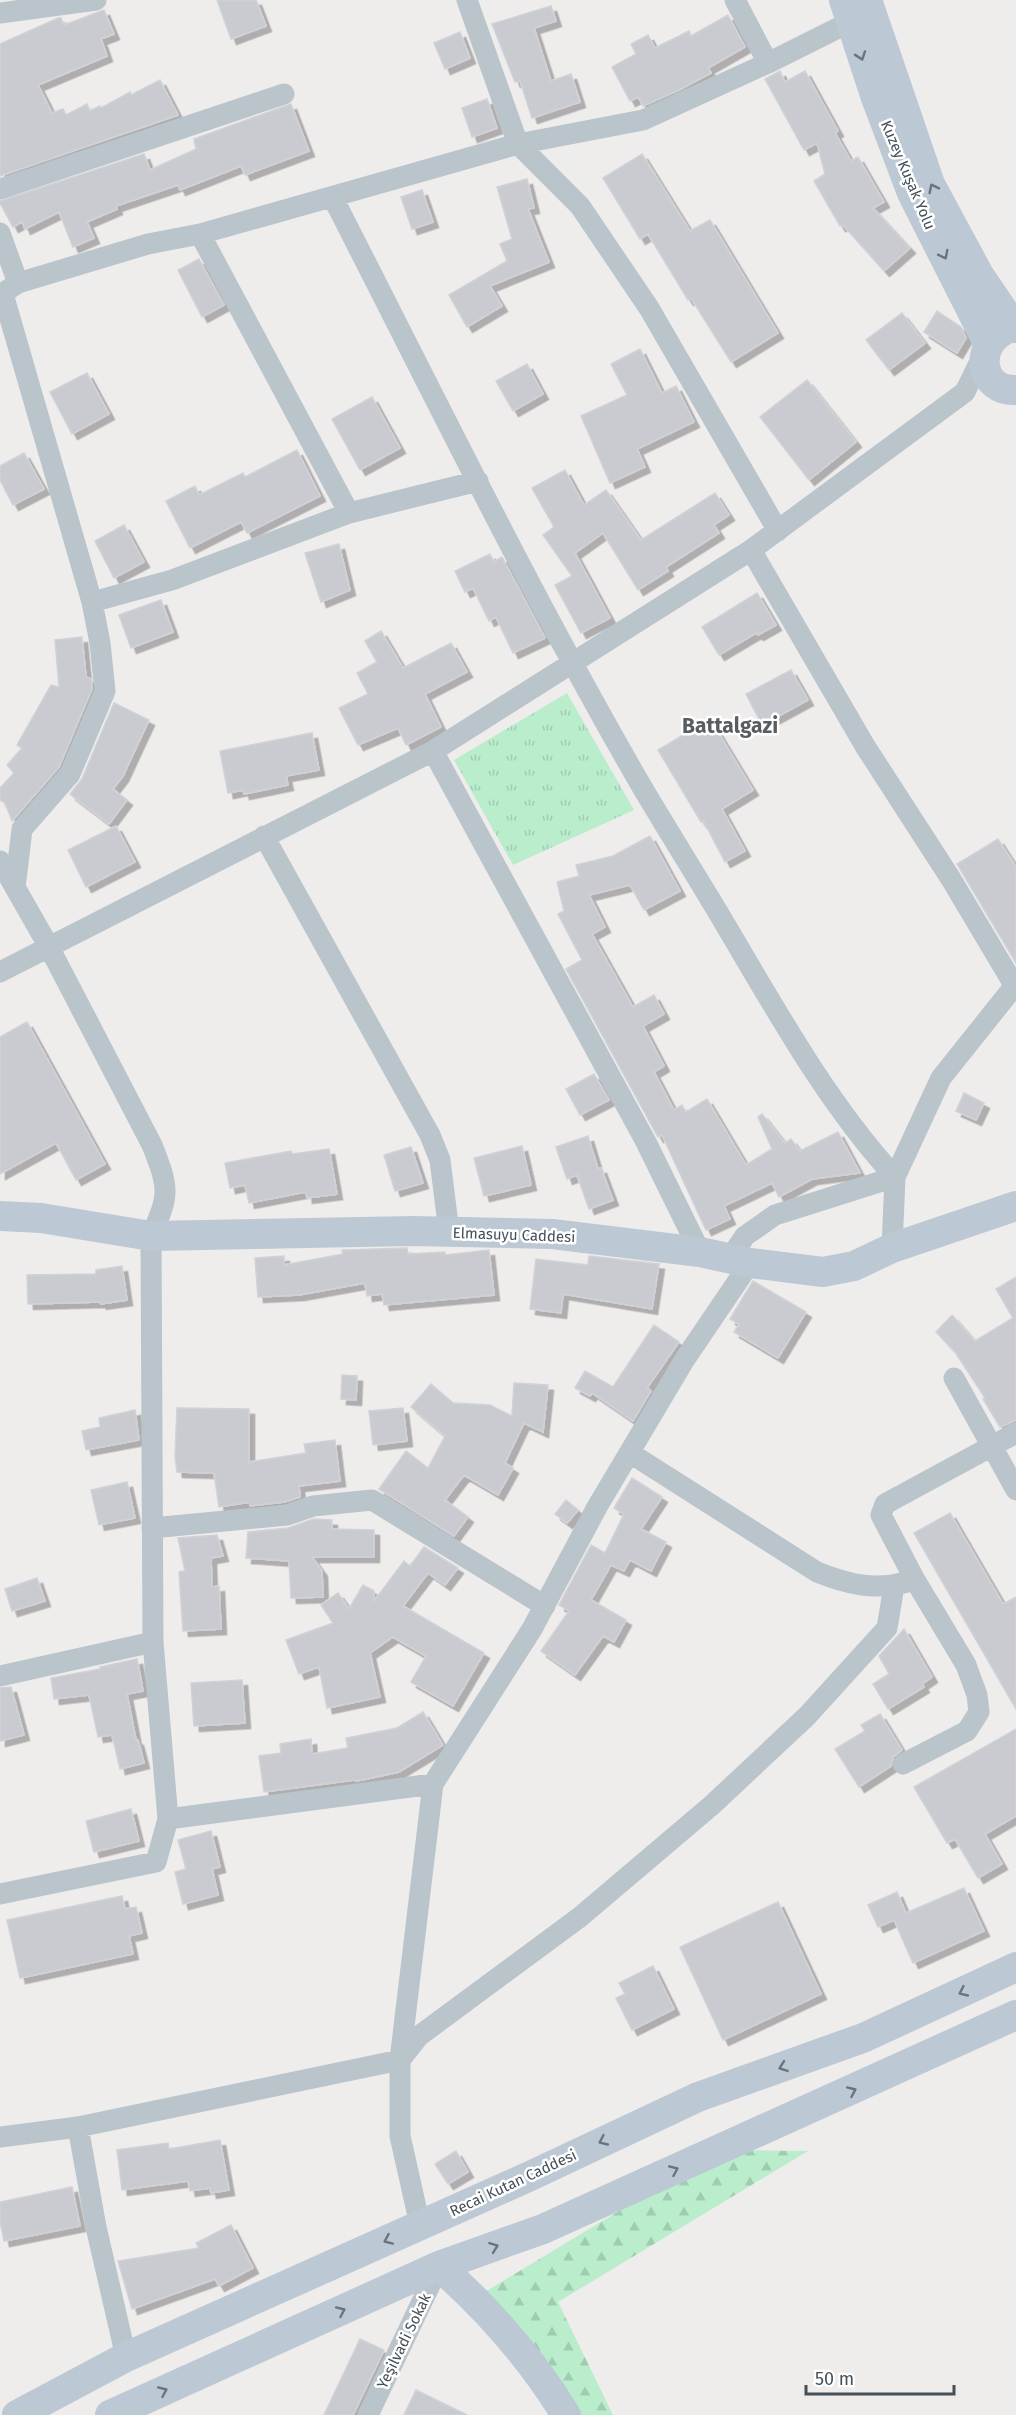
<svg xmlns="http://www.w3.org/2000/svg" width="1016" height="2415" viewBox="0 0 1016 2415" font-family="'Fira Sans',sans-serif">
<defs>
<pattern id="forest-firs" width="22" height="20" patternUnits="userSpaceOnUse" patternTransform="scale(1.5)"><rect width="22" height="20" fill="#b9edcb"/><path d="M5 1l3.5 6h-7zM16 11l3.5 6h-7z" fill="#a0cdb1"/></pattern>
<pattern id="park-tufts" width="24" height="20" patternUnits="userSpaceOnUse" patternTransform="scale(1.5)"><rect width="24" height="20" fill="#b9edcb"/><path d="M3 7l-1-3M5 7V3M7 7l1-3M15 17l-1-3M17 17v-4M19 17l1-3" fill="none" stroke="#a0cdb1"/></pattern>
<filter id="shadow"><feDropShadow dx="5.5" dy="5.5" stdDeviation="0" flood-color="#0004"/></filter>
</defs>
<rect width="100%" height="100%" fill="#efecec"/>
<!-- forest -->
<path fill="url(#forest-firs)" d="M720 2150 808 2151 558 2302 613 2415H579L475 2298Z"/>
<!-- park -->
<path fill="url(#park-tufts)" d="M567 693 634 810 513 865 454 760Z"/>
<!-- building -->
<path fill="#c9cbd1" stroke="#d0d2d8" stroke-width="1.5" filter="url(#shadow)" d="M217 0H256L266 26 231 39Z
M551 6 556 21 534 28 551 81 571 74 580 102 532 118 520 81 515 82 492 24Z
M104 10 114 34 101 39 107 56 38 85 52 113 63 109 66 115 87 104 90 111 100 106 101 108 130 92 131 95 160 80 178 115 0 176V44L58 18H61L64 25Z
M728 15 745 47 708 68 711 73 679 90 643 106 638 97 630 101 612 67 636 54 631 44 648 35 655 48 689 31 691 36Z
M460 32 470 58 445 69 434 43Z
M780 71 785 82 805 71 838 131 835 133 851 161 858 157 884 202 873 208 910 248 884 271 843 225 840 226 814 181 825 174 817 143 804 150 765 79Z
M487 99 497 128 472 137 462 108Z
M291 104 309 151 245 175 241 166 180 190 178 185 116 206 117 209 87 222 94 238 73 247 59 212 25 229 22 222 13 227 0 203V201L144 154 150 170 196 149 194 139Z
M642 154 690 231 710 220 778 333 731 362 691 298 688 300 648 234 640 239 603 178Z
M527 179 534 208 528 209 549 262 490 286 502 306 467 327 449 295 507 261 500 244 512 239 497 187Z
M422 190 433 222 412 229 401 197Z
M199 259 224 305 202 317 178 270Z
M937 311 961 327 966 338 957 353 924 332Z
M902 313 925 343 889 370 866 340Z
M640 349 662 393 676 386 694 422 637 449 645 467 610 483 581 416 627 395 611 364Z
M527 364 543 394 513 411 496 381Z
M87 373 109 414 72 434 50 392Z
M807 380 856 442 809 480 760 417Z
M372 397 400 448 360 470 332 419Z
M297 450 320 496 247 533 241 522 190 548 166 501 195 486 199 495 243 473 245 477Z
M24 453 44 489 13 505 0 480V466Z
M565 470 584 505 606 490 641 540 715 493 729 515 714 525 719 533 666 567 668 571 638 590 603 533 575 553 610 618 581 633 555 585 572 576 543 535 554 527 532 488Z
M124 525 144 562 114 578 95 541Z
M339 544 350 590 321 602 305 553Z
M490 554 494 562 502 557 545 638 513 653 496 617 489 621 473 588 465 592 455 571Z
M757 593 776 625 758 635 756 633 719 655 702 627Z
M161 600 173 632 131 648 119 615Z
M381 631 403 668 451 643 467 672 425 694 441 727 406 745 398 728 358 745 339 708 368 694 357 673 377 662 365 641Z
M82 637 86 677 91 679 92 689 59 767 12 821 5 803 0 800V788L14 773 7 765 22 748 17 745 51 685 59 687 55 640Z
M791 670 808 700 762 725 746 694Z
M114 703 149 720 123 776 113 789 127 800 109 824 70 794 82 779Z
M710 719 753 790 722 809 745 851 725 862 703 820 701 822 658 750Z
M312 733 319 770 286 776 288 785 244 794 243 790 228 793 220 751Z
M116 826 135 862 86 887 68 850Z
M650 836 680 891 644 910 630 885 589 895 605 927 592 934 633 1007 654 995 664 1014 643 1026 664 1066 654 1072 674 1110 682 1105 686 1112 707 1099 746 1165 772 1149 758 1117 762 1114 785 1143 791 1139 800 1151 838 1132 860 1173 812 1179 779 1197 772 1183 724 1206 730 1219 706 1230 662 1135 658 1137 566 969 582 960 558 914 564 911 557 882 579 876 576 865 613 856Z
M998 839 1016 867V963L957 864Z
M27 1022 105 1164 76 1180 56 1143 0 1174V1037Z
M594 1074 609 1100 580 1115 566 1089Z
M964 1093 984 1103 976 1120 956 1111Z
M588 1136 598 1169 601 1168 613 1200 589 1209 577 1175 567 1179 556 1147Z
M522 1146 531 1185 484 1196 474 1158Z
M411 1147 423 1183 395 1191 384 1155Z
M329 1149 337 1194 307 1198 306 1192 249 1203 245 1185 230 1188 225 1163 291 1151 292 1154Z
M407 1248 408 1254 445 1252V1255L489 1250 494 1295 384 1305 382 1294 367 1296 365 1283 299 1295 258 1297 255 1258 284 1256V1265L343 1254 342 1250H345Z
M589 1256 659 1264 652 1309 563 1294 561 1313 530 1309 536 1259 588 1265Z
M122 1266 127 1300 101 1304 100 1302 28 1304 27 1275 96 1274V1270Z
M1016 1277V1420L1000 1427 983 1399 985 1398 955 1352 936 1332 952 1315 975 1341 1013 1318 996 1289Z
M753 1281 806 1312 778 1358 734 1332 739 1324 730 1319Z
M654 1325 679 1342 647 1388 651 1391 633 1421 592 1393 590 1396 575 1388 585 1371 613 1387Z
M342 1375 357 1376 356 1400 341 1399Z
M514 1383 548 1385 543 1432 524 1423 505 1463 513 1468 498 1495 464 1475 445 1500 468 1517 454 1536 379 1489 406 1451 428 1468 445 1436 411 1407 431 1384 453 1403 490 1405 512 1416Z
M177 1408 249 1409V1462L306 1453 304 1444 335 1440 340 1481 299 1486 300 1497 284 1502 250 1506V1502L219 1507 214 1473 177 1472 175 1456Z
M403 1408 407 1441 373 1445 369 1411Z
M135 1410 139 1440 86 1450 82 1431 100 1427 99 1418Z
M632 1478 662 1497 641 1529 666 1542 651 1571 630 1560 624 1571 611 1565 591 1600 626 1620 614 1642 603 1636 575 1675 541 1651 569 1611 559 1605 591 1545 605 1553 624 1514 614 1508Z
M127 1482 135 1518 99 1525 91 1490Z
M566 1500 578 1510 567 1523 555 1514Z
M950 1513 1003 1604 1016 1597V1709L914 1533Z
M313 1519 332 1520V1529L374 1530V1557H312L322 1571 323 1597 291 1598 289 1561 246 1558 248 1532 288 1528Z
M217 1535 223 1556 211 1558 212 1587 219 1586 221 1629 183 1631 179 1572 185 1571 178 1538Z
M424 1547 458 1568 445 1585 428 1573 403 1606 484 1653 453 1706 411 1682 426 1656 393 1637 370 1653 380 1697 327 1708 319 1667 299 1674 286 1640 333 1623 321 1605 338 1593 349 1609 363 1585 374 1591V1601L404 1561 410 1566Z
M37 1578 45 1601 12 1611 5 1589Z
M904 1629 932 1677 922 1684 924 1687 888 1709 873 1684 889 1674 879 1656Z
M137 1659 143 1691 127 1694 136 1740H138L144 1763 120 1769 112 1735 98 1737 89 1695 54 1699 51 1678 100 1669V1667Z
M242 1680 245 1723 194 1726 191 1683Z
M11 1687 24 1735 0 1741V1688Z
M423 1712 443 1745 399 1772 362 1780 355 1781 354 1780 264 1792 259 1756 281 1753 280 1744 311 1739 312 1754 348 1748 346 1738 397 1728Z
M880 1714 902 1750 893 1757 891 1766 859 1787 835 1749 865 1731 861 1725Z
M1016 1729V1816L985 1834 1002 1864 978 1878 955 1839 947 1843 914 1787Z
M131 1809 139 1841 94 1852 86 1821Z
M211 1831 220 1867 212 1869 218 1895 183 1904 175 1872 186 1869 178 1840Z
M964 1888 984 1931 913 1963 894 1920 878 1927 868 1905 897 1892 906 1913Z
M122 1896 125 1909 136 1907 142 1933 129 1936 133 1954 20 1978 7 1920Z
M778 1902 821 1994 723 2040 680 1947Z
M653 1966 674 2009 632 2030 616 1998 625 1994 619 1983Z
M220 2140 229 2190 211 2193 210 2188 190 2191 188 2181 122 2190 117 2150 168 2143 169 2149Z
M456 2151 468 2172 448 2184 435 2164Z
M72 2187 80 2226 4 2241 0 2221V2202Z
M231 2225 253 2268 219 2286 215 2279 132 2309 118 2261 199 2248 196 2243Z
M360 2339 384 2350 353 2415H324Z
M416 2390 467 2415H404Z"/>
<g fill="none" stroke-linecap="round" stroke-linejoin="round">
<!-- street -->
<path stroke="#bac4cb" stroke-width="21" d="M467 0 518 144 580 206 649 308 778 531
M735 0 768 63
M0 13 96 0
M0 189 284 94
M333 198C434 395 531 595 642 787 664 824 687 861 710 899 767 993 820 1095 895 1177L892 1248
M0 233 18 283
M200 234 349 513
M3 294 92 602 172 580 349 513 478 481
M0 295 18 283 148 244 200 234 518 144 643 120 768 63 850 22
M751 550 865 746 951 879 1014 985
M433 751 646 1142 700 1252
M264 836 430 1135 440 1160 449 1232
M0 861 49 947 152 1145C169 1188 170 1194 151 1236L153 1642 0 1676
M15 888 22 829 70 774 105 691 100 643 92 602
M0 972 433 751 751 550 965 392 984 353
M730 1258 745 1236 775 1215 895 1177 941 1078 1016 984
M954 1378 1016 1490
M630 1453 817 1572C847 1584 874 1591 907 1582
M152 1528 287 1515 313 1506 372 1500 545 1606
M153 1642 168 1819 433 1784
M903 1764 967 1731 979 1712 977 1695 966 1665 915 1580 881 1515 885 1504 1016 1433
M0 1894 156 1862 168 1819
M78 2127 96 2227 126 2357
M0 2137 78 2127 400 2060 433 1784 532 1629 597 1507 685 1359 750 1263
M420 2225 400 2136V2060L419 2036 580 1917 712 1805 807 1716 887 1628 894 1586
M368 2415 439 2266"/>
<!-- secondary -->
<path stroke="#bcc8d3" stroke-width="30" d="M844 0 876 98 912 193 988 343
M867 0 930 184 979 275 1015 328
M1003 331C974 347 980 392 1016 390
M0 1216 41 1218 151 1236 413 1231 552 1234 700 1252 750 1263 823 1272 854 1266 892 1248 1016 1206
M439 2266C489 2310 531 2358 566 2415
M17 2415 126 2357 528 2177 698 2097 863 2038 1016 1967
M110 2415 439 2266 543 2229 1016 2015"/>
</g>
<!-- one-way arrows -->
<defs><path id="oneway-chevron" d="M-2-3.5L2.5 0L-2 3.5" fill="none" stroke-width="1.6" stroke-linecap="round" stroke-linejoin="round" transform="scale(1.5)"/></defs>
<g stroke="#69747e">
<use href="#oneway-chevron" transform="translate(861 56) rotate(71)"/>
<use href="#oneway-chevron" transform="translate(933 188) rotate(-116)"/>
<use href="#oneway-chevron" transform="translate(944 255) rotate(63)"/>
<use href="#oneway-chevron" transform="translate(963 1992) rotate(155)"/>
<use href="#oneway-chevron" transform="translate(783 2067) rotate(160)"/>
<use href="#oneway-chevron" transform="translate(852 2091) rotate(-24)"/>
<use href="#oneway-chevron" transform="translate(603 2141) rotate(155)"/>
<use href="#oneway-chevron" transform="translate(674 2170) rotate(-24)"/>
<use href="#oneway-chevron" transform="translate(388 2240) rotate(156)"/>
<use href="#oneway-chevron" transform="translate(494 2247) rotate(-20)"/>
<use href="#oneway-chevron" transform="translate(341 2311) rotate(-24)"/>
<use href="#oneway-chevron" transform="translate(163 2391) rotate(-24)"/>
</g>
<g text-anchor="middle" stroke-width="5" stroke-linejoin="round" paint-order="stroke">
<!-- street labels -->
<g font-size="15" fill="#455059" stroke="#fff">
<text transform="translate(908 175) rotate(67)" y="5">Kuzey Kuşak Yolu</text>
<text transform="translate(514 1235) rotate(2)" y="5">Elmasuyu Caddesi</text>
<text transform="translate(513 2183) rotate(-25)" y="5">Recai Kutan Caddesi</text>
<text transform="translate(404 2341) rotate(-64)" y="5">Yeşilvadi Sokak</text>
</g>
<!-- district labels -->
<g font-size="21" font-weight="bold" fill="#595d61" stroke="#fff">
<text x="730" y="733">Battalgazi</text>
</g>
</g>
<!-- scale -->
<path d="M806 2385v9h148v-9" fill="none" stroke="#455059" stroke-width="3"/>
<text x="815" y="2385" font-size="18" fill="#455059" stroke="#ffffff" stroke-width="4.5" paint-order="stroke">50 m</text>
</svg>
